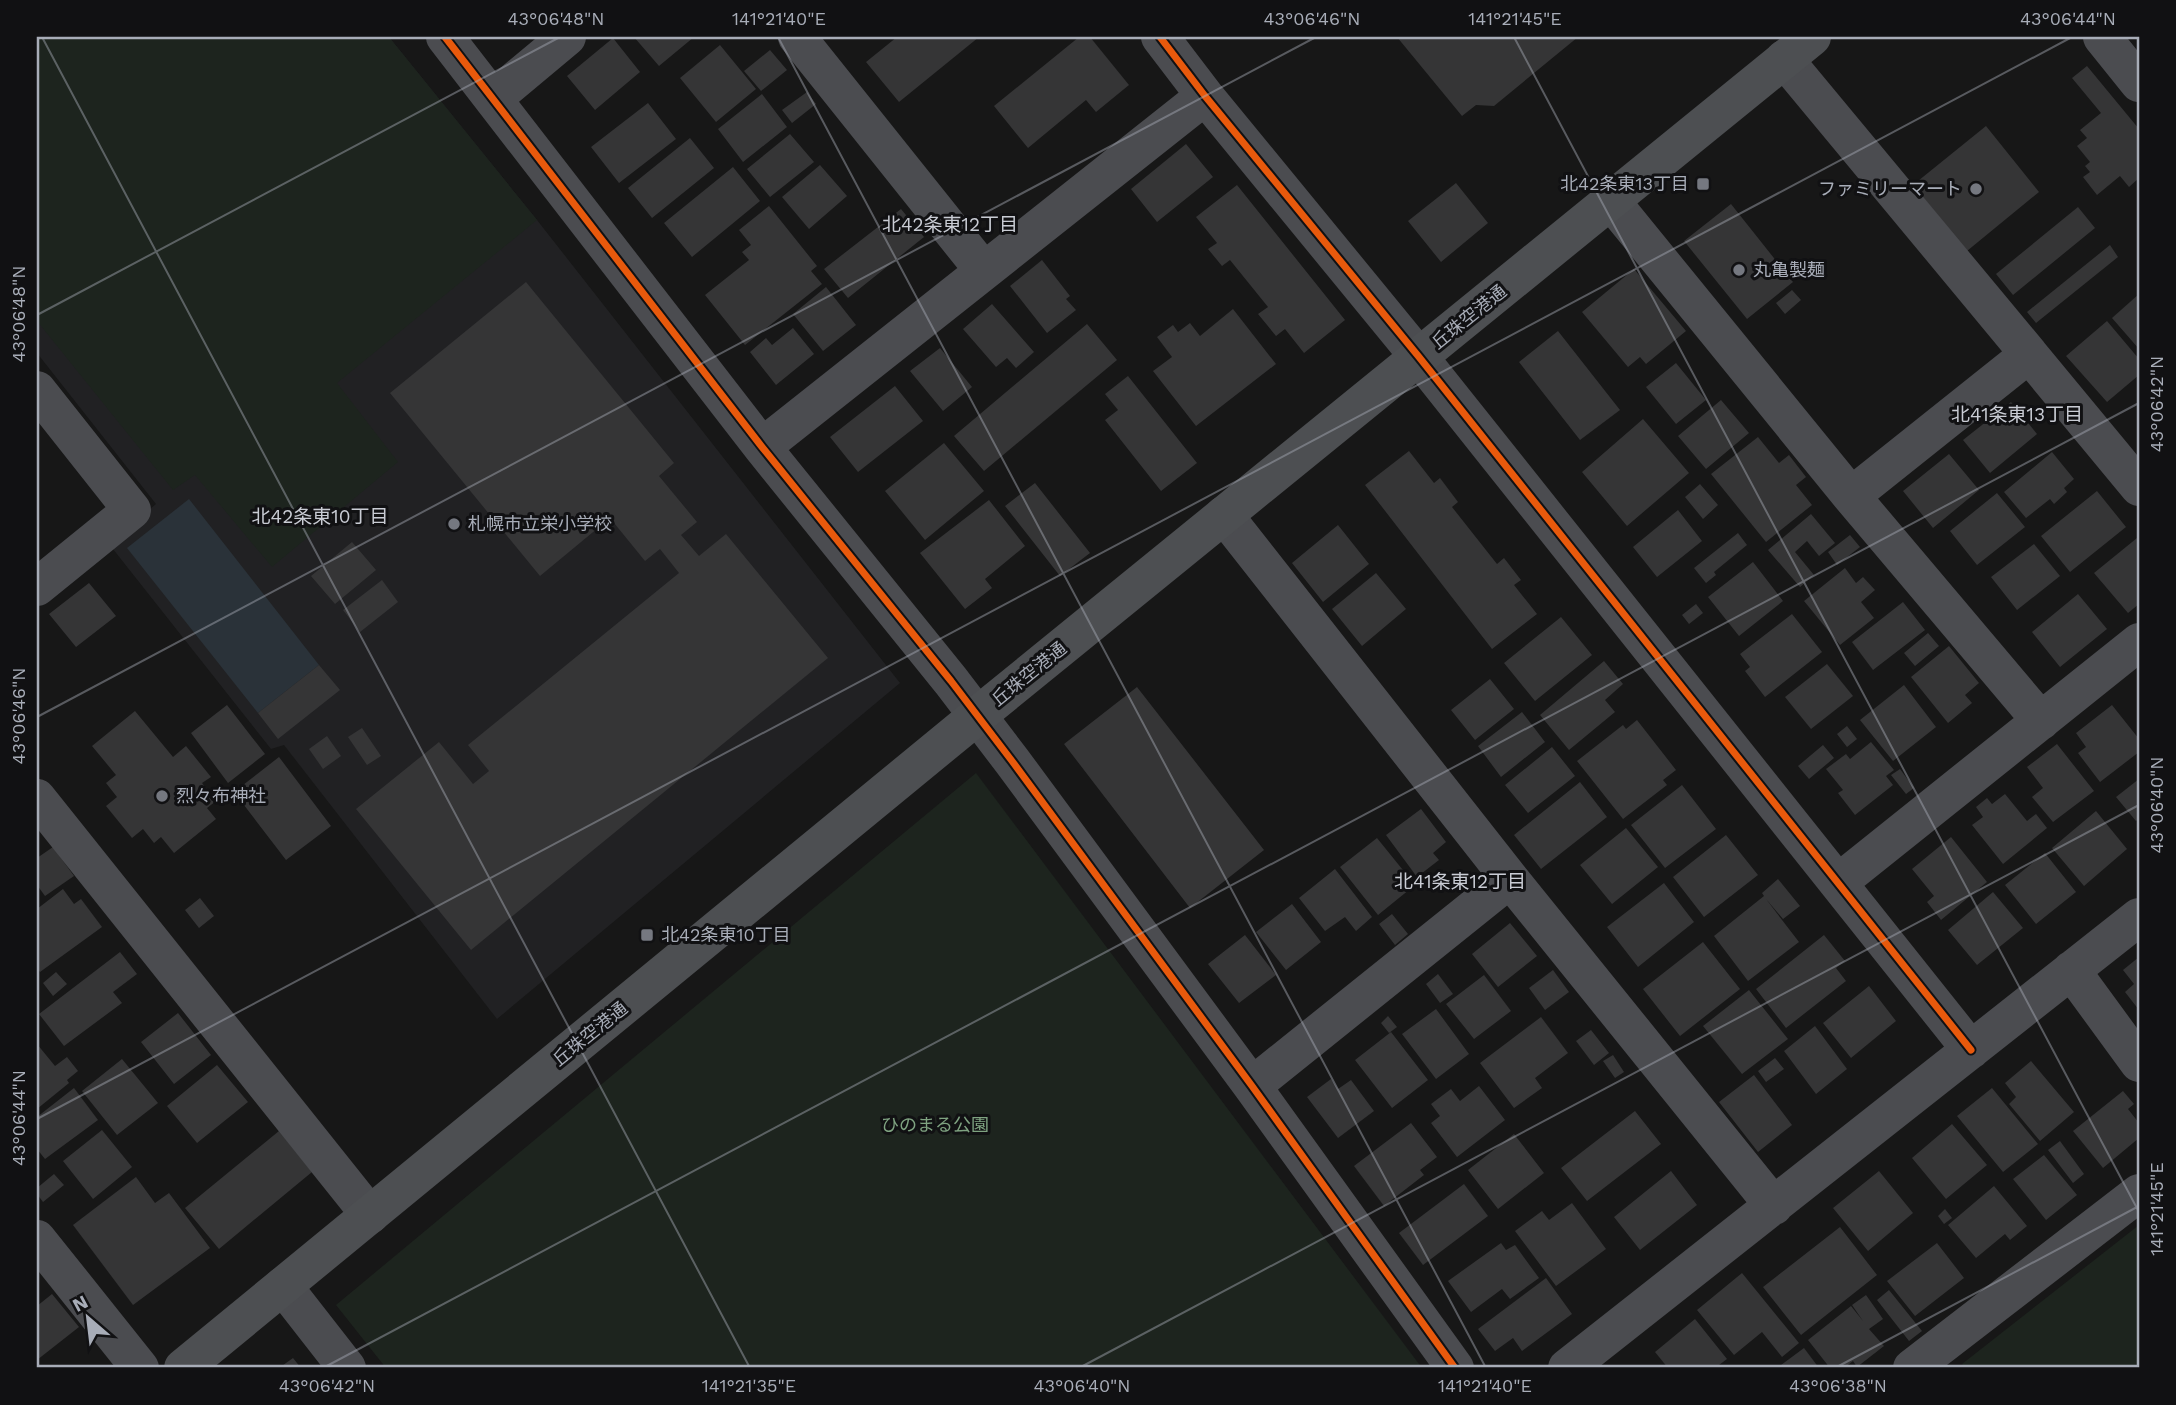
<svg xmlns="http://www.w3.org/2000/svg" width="2176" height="1405" viewBox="0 0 2176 1405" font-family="'Work Sans','Noto Sans JP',sans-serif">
<rect width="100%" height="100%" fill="#171717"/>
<!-- built -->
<path fill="#212123" d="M37 37H389L537 220 900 683 497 1019 284 745 271 749 109 544 156 504 37 353Z"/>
<!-- green -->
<path fill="#1d241e" d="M37 37H389L537 220 337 383 398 462 272 567 195 475 173 490 37 321Z
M976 773 1422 1368H386L336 1305Z
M2139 1225V1368H1965L1962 1364Z"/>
<!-- water -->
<path fill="#2a3239" d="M189 499 319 665 258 713 127 548Z"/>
<!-- building -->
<path fill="#353536" d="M634 37H694L659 66Z
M897 37H979L899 102 866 62Z
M1079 37H1090L1129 85 1096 112 1086 100 1028 148 994 106Z
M1397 37H1578L1494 106 1476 105 1462 116Z
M613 38 640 72 595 110 567 76Z
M720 45 756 89 716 122 680 78Z
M770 50 787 70 761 91 744 71Z
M2087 66 2139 129V178L2129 187 2120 176 2097 195 2083 177 2090 172 2085 166 2090 162 2077 146 2087 138 2080 130 2101 113 2072 78Z
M807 92 816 104 792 123 782 110Z
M762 94 787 127 743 162 718 129Z
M648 103 676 139 619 183 591 147Z
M1986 126 2039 192 1967 251 1913 185Z
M790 134 814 162 770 197 747 169Z
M690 138 714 168 652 218 628 188Z
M1186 144 1213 177 1157 222 1131 189Z
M820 165 847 196 809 229 782 197Z
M733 167 760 201 692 257 664 223Z
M1456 183 1488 223 1441 262 1408 221Z
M1237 185 1345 320 1304 353 1285 329 1276 336 1258 314 1268 307 1230 260 1222 266 1208 249 1217 243 1196 217Z
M1731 204 1793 282 1747 319 1684 241Z
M769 206 817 266 811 271 822 284 745 345 705 295 749 260 742 252 751 245 739 230Z
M2078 207 2095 228 2013 295 1996 274Z
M901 209 924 237 848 298 824 269Z
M2110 245 2118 257 2036 323 2027 312Z
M1042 260 1070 296 1066 299 1076 310 1047 333 1010 286Z
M1634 269 1686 331 1646 364 1640 357 1628 367 1582 312Z
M526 282 674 463 659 476 697 522 681 535 699 556 726 534 828 658 471 950 356 809 439 742 473 784 489 771 468 745 679 573 660 549 645 561 610 518 540 576 390 393Z
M826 287 856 325 823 351 793 314Z
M1792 290 1801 300 1785 314 1776 303Z
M2139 294V349L2112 318Z
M992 304 1034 352 1016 368 1007 358 996 367 963 329Z
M1233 309 1276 364 1196 426 1153 371 1172 357 1157 337 1173 325 1178 332 1190 323 1200 336Z
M2107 321 2139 359V375L2107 402 2066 356Z
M1087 324 1117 360 984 471 954 436Z
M793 328 814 354 776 385 750 352 766 338 772 345Z
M1558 331 1620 410 1580 440 1519 362Z
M940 348 972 387 943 411 910 371Z
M1676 363 1706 400 1676 424 1646 387Z
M1128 376 1197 463 1161 491 1105 420 1118 410 1105 394Z
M895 386 923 421 858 472 830 437Z
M1721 400 1749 433 1706 469 1678 436Z
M2011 402 2037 434 1990 473 1963 440Z
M1643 419 1689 473 1627 526 1582 472Z
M1758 437 1779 463 1789 455 1806 477 1796 485 1812 505 1766 542 1711 474Z
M944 443 984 491 925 540 885 491Z
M1409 451 1434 483 1440 478 1458 502 1452 507 1497 564 1504 558 1521 580 1514 585 1537 614 1492 649 1365 485Z
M2052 452 2074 479 2064 488 2067 492 2054 504 2050 499 2026 518 2004 492Z
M1949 454 1979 490 1933 528 1903 491Z
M1035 483 1090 553 1060 576 1005 506Z
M1700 484 1718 505 1703 519 1685 497Z
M2097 491 2126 527 2070 572 2041 536Z
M1997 493 2025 527 1977 565 1950 531Z
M989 500 1025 546 985 579 992 588 965 609 920 553Z
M1678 510 1702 541 1657 577 1633 547Z
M1811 514 1835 543 1819 556 1807 541 1795 552 1814 575 1800 587 1768 550Z
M1338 525 1369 564 1323 602 1292 563Z
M1738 533 1747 545 1714 572 1716 575 1706 583 1694 568Z
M1850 535 1860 547 1837 565 1828 552Z
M2137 538 2139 541V604L2128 613 2094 573Z
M352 542 376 570 335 604 311 576Z
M2034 544 2060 576 2017 610 1991 577Z
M1753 562 1783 601 1739 636 1708 597Z
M1845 568 1856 583 1863 577 1875 590 1861 602 1874 618 1840 645 1804 601Z
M1376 573 1406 609 1362 646 1332 609Z
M382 580 398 602 360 632 343 610Z
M89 583 116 616 76 647 49 614Z
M2078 594 2107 629 2060 667 2032 632Z
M1903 602 1925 630 1873 670 1852 642Z
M1696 604 1703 613 1689 624 1682 615Z
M1792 614 1822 652 1765 697 1745 671 1750 667 1740 654Z
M1561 617 1592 655 1535 701 1504 663Z
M1928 633 1939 646 1915 666 1904 653Z
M1949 646 1979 683 1965 695 1972 703 1948 723 1911 677Z
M1604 661 1623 684 1605 700 1615 712 1569 750 1540 715Z
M1827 664 1853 696 1811 729 1785 697Z
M319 665 340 690 278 739 258 713Z
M1490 679 1514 709 1475 740 1451 710Z
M1904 685 1936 727 1893 761 1860 720Z
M1137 687 1264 850 1190 908 1064 744Z
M227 705 265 754 228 783 191 733Z
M2112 705 2139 739V752L2100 782 2078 753 2086 747 2076 733Z
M135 711 173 757 186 746 211 777 202 783 216 801 207 808 216 819 174 853 161 837 154 843 143 829 132 838 106 806 117 797 106 783 116 775 92 746Z
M1522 712 1545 742 1501 777 1478 746Z
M1637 720 1676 770 1663 780 1667 785 1623 819 1577 761 1623 725 1626 729Z
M1847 726 1857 739 1847 747 1837 734Z
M362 728 381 756 367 765 348 737Z
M327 736 341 756 323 769 309 749Z
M1871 742 1894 770 1886 776 1893 785 1855 815 1838 793 1843 790 1826 769 1846 754 1850 759Z
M2057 744 2094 791 2053 822 2032 797 2043 788 2027 767Z
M1823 745 1834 758 1809 779 1798 766Z
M1552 747 1575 776 1528 813 1505 785Z
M279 757 331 826 286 860 234 792Z
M1900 769 1914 788 1906 794 1891 775Z
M2139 779V818L2136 821 2116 797Z
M1580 782 1607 817 1541 869 1514 835Z
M1682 785 1716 829 1665 868 1631 825Z
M2005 794 2027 821 2036 814 2047 828 2003 864 1972 825 1983 817 1976 807 1987 798 1992 804Z
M1421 809 1446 842 1433 853 1439 860 1417 877 1386 835Z
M2096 811 2127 849 2084 886 2052 848Z
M1626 828 1658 867 1612 904 1580 865Z
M1726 835 1758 875 1704 917 1673 877Z
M1951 837 1987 882 1941 920 1927 902 1934 896 1912 869Z
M1377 838 1415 885 1378 915 1340 867Z
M53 847 74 876 45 896 37 885V858Z
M2045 853 2076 892 2036 924 2005 885Z
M1335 869 1372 917 1356 931 1345 917 1325 931 1299 898Z
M1778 879 1800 906 1783 919 1766 899 1799 942 1748 981 1714 936 1764 896 1762 893Z
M1664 883 1694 922 1638 967 1607 927Z
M63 889 74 904 81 899 102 927 40 972 37 968V909Z
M1993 892 2023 928 1977 965 1948 930Z
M200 898 214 916 199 928 185 910Z
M1292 904 1321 942 1286 970 1256 932Z
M1392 914 1408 934 1395 945 1379 924Z
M1510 923 1537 956 1498 987 1472 954Z
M1245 935 1276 975 1239 1003 1208 964Z
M1824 935 1845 961 1836 968 1846 981 1786 1028 1756 989Z
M1703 942 1740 989 1680 1036 1643 989Z
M120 952 137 974 113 992 122 1003 64 1046 39 1014Z
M2139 957V1010L2125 992 2134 984 2123 970Z
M1553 970 1569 992 1545 1010 1529 988Z
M56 972 67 984 53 996 43 983Z
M1438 974 1453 994 1440 1003 1426 984Z
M1484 975 1511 1011 1474 1039 1446 1004Z
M1869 986 1896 1021 1851 1058 1823 1023Z
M1749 990 1788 1039 1742 1074 1703 1026Z
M1436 1009 1469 1054 1436 1079 1402 1034Z
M178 1013 211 1055 174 1084 141 1042Z
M1388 1016 1397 1027 1389 1033 1381 1023Z
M1541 1017 1568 1053 1535 1078 1542 1088 1514 1108 1480 1063Z
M1815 1026 1847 1069 1816 1094 1784 1051Z
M1591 1030 1609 1053 1594 1065 1576 1041Z
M1391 1032 1428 1080 1392 1108 1355 1060Z
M37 1044 55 1066 67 1057 78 1071 67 1080 69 1083 37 1109Z
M1613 1055 1624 1072 1615 1078 1603 1061Z
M1775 1058 1784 1069 1766 1082 1758 1071Z
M122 1059 158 1103 117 1135 82 1091Z
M2031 1061 2074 1112 2040 1141 2009 1104 2016 1097 2005 1083Z
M217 1065 248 1102 197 1143 167 1106Z
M1754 1075 1792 1125 1758 1152 1719 1102Z
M1331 1079 1338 1089 1351 1080 1374 1111 1338 1138 1307 1097Z
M1479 1086 1505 1120 1457 1157 1431 1123 1440 1116 1431 1104 1451 1089 1460 1101Z
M74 1088 98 1120 45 1159 37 1149V1117Z
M1992 1088 2038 1144 2003 1172 1957 1116Z
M2123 1091 2134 1104 2128 1109 2139 1123V1138L2103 1168 2073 1131Z
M1635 1111 1661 1144 1587 1201 1561 1168Z
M1411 1123 1437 1157 1420 1170 1424 1175 1384 1206 1354 1166Z
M1952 1124 1987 1165 1946 1199 1912 1158Z
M102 1130 132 1167 93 1199 63 1161Z
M279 1131 312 1172 219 1249 185 1208Z
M1514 1134 1544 1173 1498 1209 1468 1170Z
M2060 1141 2084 1174 2073 1183 2048 1150Z
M2044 1155 2077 1195 2046 1220 2013 1179Z
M1671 1171 1697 1205 1640 1250 1614 1217Z
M1879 1171 1913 1213 1868 1251 1833 1208Z
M54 1174 64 1185 43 1202 37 1194V1188Z
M136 1177 155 1203 169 1193 210 1248 133 1305 73 1225Z
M1464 1184 1488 1216 1423 1265 1399 1233Z
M1994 1186 2027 1226 2010 1240 2005 1234 1976 1258 1948 1225Z
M1572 1203 1606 1249 1556 1286 1515 1231 1542 1211 1549 1220Z
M1945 1209 1952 1218 1944 1224 1938 1216Z
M1840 1227 1877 1275 1801 1335 1763 1287Z
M1501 1243 1506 1250 1515 1245 1539 1278 1510 1299 1502 1289 1471 1312 1448 1281Z
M1937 1243 1964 1278 1915 1316 1887 1281Z
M1742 1273 1799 1343 1782 1357 1762 1332 1734 1355 1697 1310Z
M1546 1278 1572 1314 1522 1351 1513 1338 1495 1351 1478 1329Z
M1889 1290 1922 1331 1909 1341 1877 1300Z
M52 1294 79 1327 37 1360V1306Z
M1866 1295 1883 1319 1869 1329 1884 1346 1857 1367 1853 1361 1844 1368H1830L1808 1340 1851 1306 1863 1321 1852 1305Z
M1695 1319 1727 1359 1715 1368H1668L1655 1352Z
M1804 1348 1819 1368H1777Z
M293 1358 301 1368H279Z"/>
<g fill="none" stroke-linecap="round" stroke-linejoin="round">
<!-- minor -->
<path stroke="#4b4c50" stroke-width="38" d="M445 37 762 447 951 681 1012 761 1252 1086 1455 1368
M797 37 984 271
M1160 37 1205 96 1419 357 1971 1050
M2102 37 2139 83
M1784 59 2029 354
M494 98 567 37
M1611 201 1851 496
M37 390 132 510 37 587
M762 447 1205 96
M1224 515 1510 879 1774 1206
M2041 721 1851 496 2029 354 2139 487
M37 798 370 1215
M1839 882 2139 642
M2071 970 2139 1063
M1252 1086 1510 879
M37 1239 140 1368
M283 1286 347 1368
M1567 1368 2139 917
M1912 1368 2139 1193"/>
<!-- major -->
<path stroke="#4d4f52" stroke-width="38" d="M183 1368 977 716 1812 37"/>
<!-- cycleway casing -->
<g stroke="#111113" stroke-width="11">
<path id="cycleway" d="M445 37 762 447 951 681 1012 761 1252 1086 1455 1368
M1160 37 1205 96 1419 357 1971 1050"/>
</g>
<!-- cycleway -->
<use href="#cycleway" stroke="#e8590c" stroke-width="7"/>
</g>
<!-- ticks -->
<path fill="none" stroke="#a8adb8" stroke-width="2" stroke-opacity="0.45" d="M42 37 750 1368M778 37 1486 1368M1514 37 2139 1212M37 315 560 37M37 717 1316 37M37 1119 2072 37M323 1368 2139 403M1079 1368 2139 805M1835 1368 2139 1206"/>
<!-- markers -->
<g fill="#757880" stroke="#111113" stroke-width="2.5">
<rect x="1696" y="177" width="14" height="14" rx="3.5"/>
<circle cx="1976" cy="189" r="7"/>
<circle cx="1739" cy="270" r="7"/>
<circle cx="454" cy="524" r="7"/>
<circle cx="162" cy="796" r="7"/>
<rect x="640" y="928" width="14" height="14" rx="3.5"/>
</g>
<g text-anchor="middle" stroke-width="6" stroke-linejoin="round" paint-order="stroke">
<!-- poi labels -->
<g font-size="18" fill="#a8adb8" stroke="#111113" text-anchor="start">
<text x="1689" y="190" text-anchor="end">北42条東13丁目</text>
<text x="1962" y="195" text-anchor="end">ファミリーマート</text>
<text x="1753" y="276">丸亀製麺</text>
<text x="468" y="530">札幌市立栄小学校</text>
<text x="176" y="802">烈々布神社</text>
<text x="661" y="941">北42条東10丁目</text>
</g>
<!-- street labels -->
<g font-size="18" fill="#a8adb8" stroke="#111113">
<text transform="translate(1469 317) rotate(-39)" y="6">丘珠空港通</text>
<text transform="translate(1029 674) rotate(-39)" y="6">丘珠空港通</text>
<text transform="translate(590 1034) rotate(-39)" y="6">丘珠空港通</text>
</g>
<!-- park labels -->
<g font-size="18" fill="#7fa381" stroke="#111113">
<text x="935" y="1131">ひのまる公園</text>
</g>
<!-- neighbourhood labels -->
<g font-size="19" fill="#c9ccd4" stroke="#111113">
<text x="950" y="231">北42条東12丁目</text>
<text x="2017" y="421">北41条東13丁目</text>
<text x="320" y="523">北42条東10丁目</text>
<text x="1460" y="888">北41条東12丁目</text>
</g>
</g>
<!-- border -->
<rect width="2176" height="1405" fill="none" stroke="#111113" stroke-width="77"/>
<!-- north arrow -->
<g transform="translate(88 1318) rotate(332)" stroke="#111113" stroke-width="5" paint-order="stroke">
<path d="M0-5L12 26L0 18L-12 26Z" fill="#a8adb8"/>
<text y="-10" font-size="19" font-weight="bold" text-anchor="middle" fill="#a8adb8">N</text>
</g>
<rect x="38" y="38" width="2100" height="1328" fill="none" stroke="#a8adb8" stroke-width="2.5"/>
<g font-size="18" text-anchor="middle" fill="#a8adb8">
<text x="556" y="25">43°06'48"N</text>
<text x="779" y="25">141°21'40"E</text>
<text x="1312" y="25">43°06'46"N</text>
<text x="1515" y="25">141°21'45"E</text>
<text x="2068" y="25">43°06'44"N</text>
<text transform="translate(19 314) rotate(-90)" y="6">43°06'48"N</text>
<text transform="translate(2157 404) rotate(-90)" y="6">43°06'42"N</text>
<text transform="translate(19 716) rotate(-90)" y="6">43°06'46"N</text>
<text transform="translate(2157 805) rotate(-90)" y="6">43°06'40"N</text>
<text transform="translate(19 1118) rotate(-90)" y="6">43°06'44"N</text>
<text transform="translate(2157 1209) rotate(-90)" y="6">141°21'45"E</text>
<text x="327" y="1392">43°06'42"N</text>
<text x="749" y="1392">141°21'35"E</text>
<text x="1082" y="1392">43°06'40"N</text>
<text x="1485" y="1392">141°21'40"E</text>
<text x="1838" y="1392">43°06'38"N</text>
</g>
</svg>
